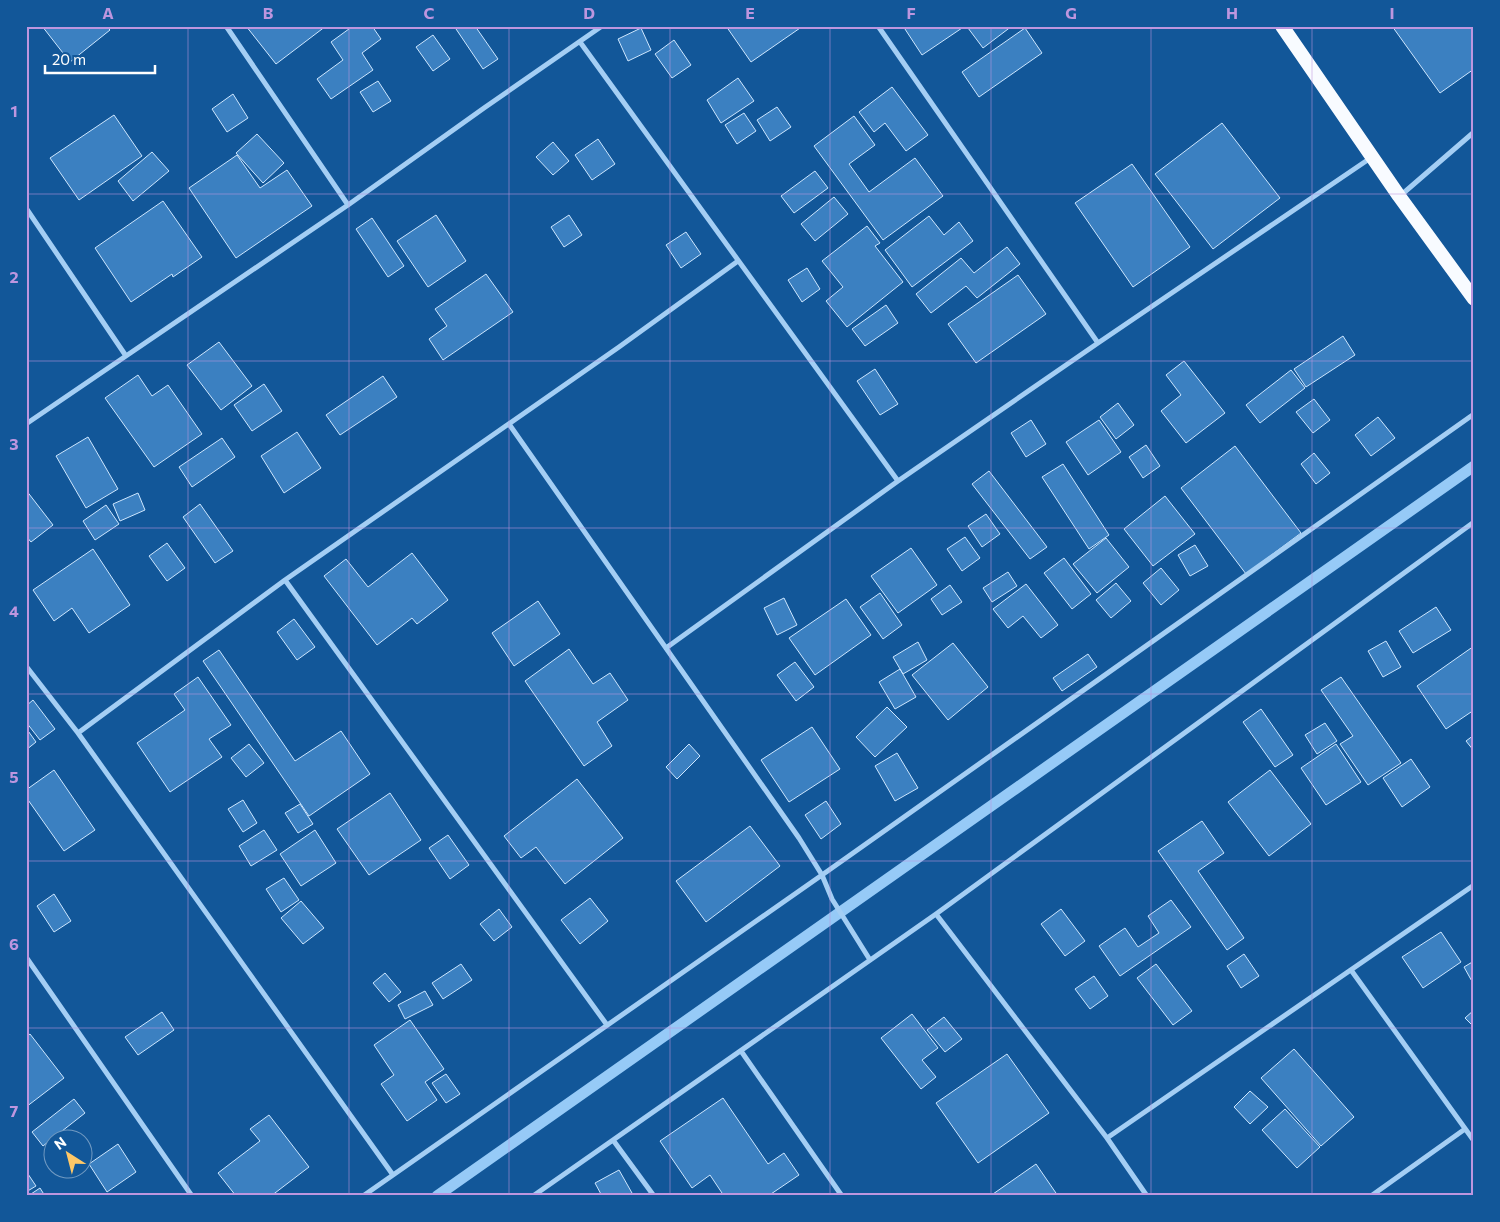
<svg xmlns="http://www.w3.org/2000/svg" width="1500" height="1222" viewBox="0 0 1500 1222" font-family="Commissioner,sans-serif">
<rect width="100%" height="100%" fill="#125799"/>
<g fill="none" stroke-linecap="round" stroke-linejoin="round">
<!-- stream -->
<path stroke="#96caf7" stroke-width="11" d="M437 1196 1474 466"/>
</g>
<!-- building -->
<path fill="#3b80c1" stroke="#cde6fe" d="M42 26H106L110 30 70 62Z
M246 26H326L276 64Z
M353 26H372L381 39 362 53 373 70 331 99 317 79 343 60 331 42Z
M454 26H475L498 59 483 69Z
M726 26H803L751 62Z
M903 26H965L922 55Z
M971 26H1012L983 48 968 28Z
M1392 26H1474V69L1440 93Z
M641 28 651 50 628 61 618 39Z
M1025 28 1042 53 979 97 962 72Z
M433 35 450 59 433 71 416 47Z
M674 40 691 65 672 78 655 54Z
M738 78 754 101 721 123 707 100Z
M378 81 391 101 373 112 360 92Z
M892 87 928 135 906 151 885 123 874 132 859 112Z
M233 94 248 118 227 132 212 109Z
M777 107 791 127 770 141 757 120Z
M744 113 756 131 737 144 725 125Z
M114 115 142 156 79 200 50 158Z
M854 116 875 145 849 164 869 192 915 158 943 196 883 240 814 146Z
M1222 123 1280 198 1213 249 1155 174Z
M257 134 284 163 263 183 236 153Z
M598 139 615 164 592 180 575 155Z
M553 142 569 161 553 175 536 157Z
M152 152 169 171 133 201 118 181Z
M237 155 260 188 287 170 312 206 236 258 189 188Z
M1132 164 1190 247 1133 287 1075 203Z
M815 171 828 188 794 213 781 196Z
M834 197 848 214 815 241 801 224Z
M163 201 202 257 173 277 172 274 131 302 95 248Z
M436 215 466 261 428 287 397 241Z
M569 215 582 235 564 247 551 227Z
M929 216 944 235 959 222 973 241 912 287 885 250Z
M372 218 404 266 388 277 356 229Z
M867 226 880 243 875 246 903 282 847 327 826 301 843 287 822 261Z
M686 232 701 254 681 268 666 245Z
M1007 247 1020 264 977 298 966 286 931 313 916 294 961 258 974 273Z
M807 268 820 289 802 302 788 280Z
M486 274 513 312 443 360 429 339 447 326 435 309Z
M1018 275 1046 314 976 363 948 324Z
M886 305 898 323 865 346 852 329Z
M1343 336 1355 355 1306 387 1294 369Z
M219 342 252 386 221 410 187 365Z
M1184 361 1225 413 1186 443 1161 411 1181 395 1166 375Z
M875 369 898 404 880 415 857 381Z
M1291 370 1305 388 1260 423 1246 405Z
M138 375 152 396 168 385 202 434 154 467 105 398Z
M383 376 397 397 340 435 326 415Z
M264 384 282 411 252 431 234 405Z
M1314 399 1330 420 1313 433 1296 412Z
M1118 403 1134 425 1116 439 1100 417Z
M1378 417 1395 438 1371 456 1355 435Z
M1031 420 1046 444 1026 457 1011 433Z
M1099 420 1121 452 1088 475 1066 442Z
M297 432 321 468 284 493 261 456Z
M88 437 118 489 86 508 56 456Z
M222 438 235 457 192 487 179 467Z
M1146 445 1160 466 1143 478 1129 457Z
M1235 446 1301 533 1246 574 1181 488Z
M1314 453 1330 473 1316 484 1301 464Z
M1063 464 1109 535 1089 549 1042 477Z
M989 471 1047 547 1030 559 972 484Z
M26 490 53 525 31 542 26 536Z
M138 493 145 510 120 521 113 504Z
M1165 496 1195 534 1153 566 1124 529Z
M200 504 233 551 215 563 183 517Z
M106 505 119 524 95 540 83 521Z
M986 514 1000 534 982 547 968 526Z
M965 537 980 558 962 571 947 549Z
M1106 538 1129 567 1097 593 1073 564Z
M167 543 185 568 167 581 149 556Z
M1195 545 1208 566 1190 576 1178 555Z
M911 548 937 585 898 613 871 576Z
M93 549 130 605 89 633 72 608 54 621 33 590Z
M412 553 448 600 417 624 412 618 377 645 324 576 346 559 368 587Z
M1064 558 1091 594 1072 609 1044 573Z
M1161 568 1179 590 1161 605 1143 583Z
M1008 572 1017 586 992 602 983 588Z
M1116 583 1131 601 1111 618 1096 600Z
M1026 584 1058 625 1041 638 1023 616 1008 628 993 609Z
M950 585 962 602 942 615 931 599Z
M880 593 902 625 883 639 860 607Z
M784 598 797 625 777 635 764 608Z
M846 599 871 635 815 675 789 638Z
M538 601 560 634 514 666 492 633Z
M1436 607 1451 630 1413 653 1399 631Z
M294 619 315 647 297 660 277 632Z
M1386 641 1401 667 1383 677 1368 651Z
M918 642 927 660 903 674 893 657Z
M953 643 988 687 948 720 912 675Z
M1474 646V710L1446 729 1417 686Z
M569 649 593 684 610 673 628 700 597 722 612 746 584 766 525 681Z
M219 650 295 761 341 731 370 774 309 816 203 661Z
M1088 654 1097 667 1062 691 1053 678Z
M795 662 814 687 796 701 777 675Z
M900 669 916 697 895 709 879 682Z
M198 677 231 725 209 739 222 757 170 792 137 743 185 710 174 694Z
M1341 677 1401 763 1368 785 1340 744 1353 736 1321 690Z
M33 700 55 729 40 740 26 722V706Z
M887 707 907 727 875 757 856 737Z
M1261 709 1293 755 1275 767 1243 722Z
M1325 723 1337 741 1317 754 1305 735Z
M812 727 840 769 789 802 761 760Z
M26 728 36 742 26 750Z
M1474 735V751L1466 741Z
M249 744 264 763 246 777 231 758Z
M689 744 700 756 677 779 666 767Z
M1336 744 1361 782 1326 805 1301 768Z
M897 753 918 788 895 801 875 766Z
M1411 759 1430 787 1402 807 1383 778Z
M54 770 95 830 64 851 26 797V790Z
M1270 770 1311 824 1269 856 1228 802Z
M577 779 623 838 565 884 536 847 521 858 504 836Z
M390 793 421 840 369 875 337 829Z
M243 800 257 823 243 832 228 809Z
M826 801 841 824 821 839 805 815Z
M300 804 313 824 298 833 285 813Z
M1202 821 1224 853 1198 871 1244 938 1227 950 1158 851Z
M750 826 780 866 706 922 676 881Z
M264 830 277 850 251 866 239 846Z
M315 830 336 863 301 886 280 854Z
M448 835 469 865 450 879 429 848Z
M284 878 299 900 281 912 266 889Z
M54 894 71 921 54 932 37 906Z
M590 898 608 921 580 944 561 920Z
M1171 900 1191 927 1120 976 1099 946 1125 928 1138 947 1159 933 1148 916Z
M301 901 324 928 303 944 281 918Z
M499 909 512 927 494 941 480 924Z
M1061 909 1085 941 1065 956 1041 924Z
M1441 932 1461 962 1423 988 1402 957Z
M1244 954 1259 976 1241 988 1227 966Z
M1474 961V985L1464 967Z
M461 964 472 980 443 999 432 983Z
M1156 964 1192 1011 1173 1025 1137 978Z
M385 973 401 992 389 1002 373 983Z
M1094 976 1108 996 1090 1009 1075 989Z
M425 991 433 1005 405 1019 398 1005Z
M1474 1010V1027L1465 1018Z
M162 1012 174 1030 138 1055 125 1037Z
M912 1014 938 1048 922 1060 936 1077 921 1089 881 1038Z
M944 1017 962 1039 945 1052 927 1030Z
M410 1020 444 1069 425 1082 437 1100 407 1121 381 1084 394 1075 374 1045Z
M30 1034 64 1078 26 1107V1037Z
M1294 1049 1354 1117 1321 1146 1261 1078Z
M1007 1054 1049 1113 978 1163 936 1103Z
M446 1074 460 1094 446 1103 432 1083Z
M1250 1091 1268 1107 1250 1124 1234 1107Z
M723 1098 768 1164 784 1153 799 1175 768 1196H724L710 1175 692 1188 660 1141Z
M74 1099 85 1113 43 1146 32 1132Z
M1285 1109 1320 1147 1297 1168 1262 1130Z
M269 1115 309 1167 271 1196H236L218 1173 260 1141 250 1129Z
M118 1144 136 1172 107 1192 89 1164Z
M1036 1164 1058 1196H994L993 1194Z
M619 1170 632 1193 627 1196H602L595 1183Z
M26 1171 36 1186 26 1192Z
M40 1188 45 1196H28Z"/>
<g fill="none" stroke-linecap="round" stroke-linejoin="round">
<!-- minor -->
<path stroke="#a4cef4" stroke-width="5" d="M226 26 348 205
M878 26 1098 343
M580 42 898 481
M1400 196 1474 132
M26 208 126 356
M26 424 348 205 484 108 602 26
M509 424 799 838 822 875 832 899 870 960
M285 580 607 1025
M666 648 898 481 1098 343 1372 157
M26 666 78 733 393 1175
M78 733 285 580 619 347 738 261
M936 914 1107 1138 1147 1196
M26 957 192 1196
M1351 970 1474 1141
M741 1051 842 1196
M1107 1138 1474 885
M613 1140 654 1196
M363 1196 822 875 1474 414
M533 1196 936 914 1474 522
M1371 1196 1465 1129"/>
<!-- trunk -->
<path stroke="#f8fbff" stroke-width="14" d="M1282 26 1399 196 1474 299"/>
</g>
<!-- grid -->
<path fill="none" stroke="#bd96df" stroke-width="1" stroke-opacity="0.55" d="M188 26V1196M349 26V1196M509 26V1196M670 26V1196M830 26V1196M991 26V1196M1151 26V1196M1312 26V1196M26 194H1474M26 361H1474M26 528H1474M26 694H1474M26 861H1474M26 1028H1474"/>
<!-- border -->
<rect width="1500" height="1222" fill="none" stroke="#125799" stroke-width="55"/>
<!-- north arrow -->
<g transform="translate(68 1154) rotate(324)"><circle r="24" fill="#125799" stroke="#719ac2"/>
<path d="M0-4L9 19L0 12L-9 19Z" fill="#ffc867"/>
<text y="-8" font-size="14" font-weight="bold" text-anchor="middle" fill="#ffffff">N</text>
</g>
<!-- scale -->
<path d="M45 65v8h110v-8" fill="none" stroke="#ffffff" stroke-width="2.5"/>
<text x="52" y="65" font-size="15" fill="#ffffff" stroke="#125799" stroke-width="4" paint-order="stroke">20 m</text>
<rect x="28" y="28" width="1444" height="1166" fill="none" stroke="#bd96df" stroke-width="2"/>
<g font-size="16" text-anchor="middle" font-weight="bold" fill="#bd96df">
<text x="108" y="19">A</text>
<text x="268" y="19">B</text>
<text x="429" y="19">C</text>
<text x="589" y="19">D</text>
<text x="750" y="19">E</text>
<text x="911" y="19">F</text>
<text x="1071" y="19">G</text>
<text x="1232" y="19">H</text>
<text x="1392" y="19">I</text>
<text x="14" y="117">1</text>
<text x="14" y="283">2</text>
<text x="14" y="450">3</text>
<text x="14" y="617">4</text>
<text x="14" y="783">5</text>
<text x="14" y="950">6</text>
<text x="14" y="1117">7</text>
</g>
</svg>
